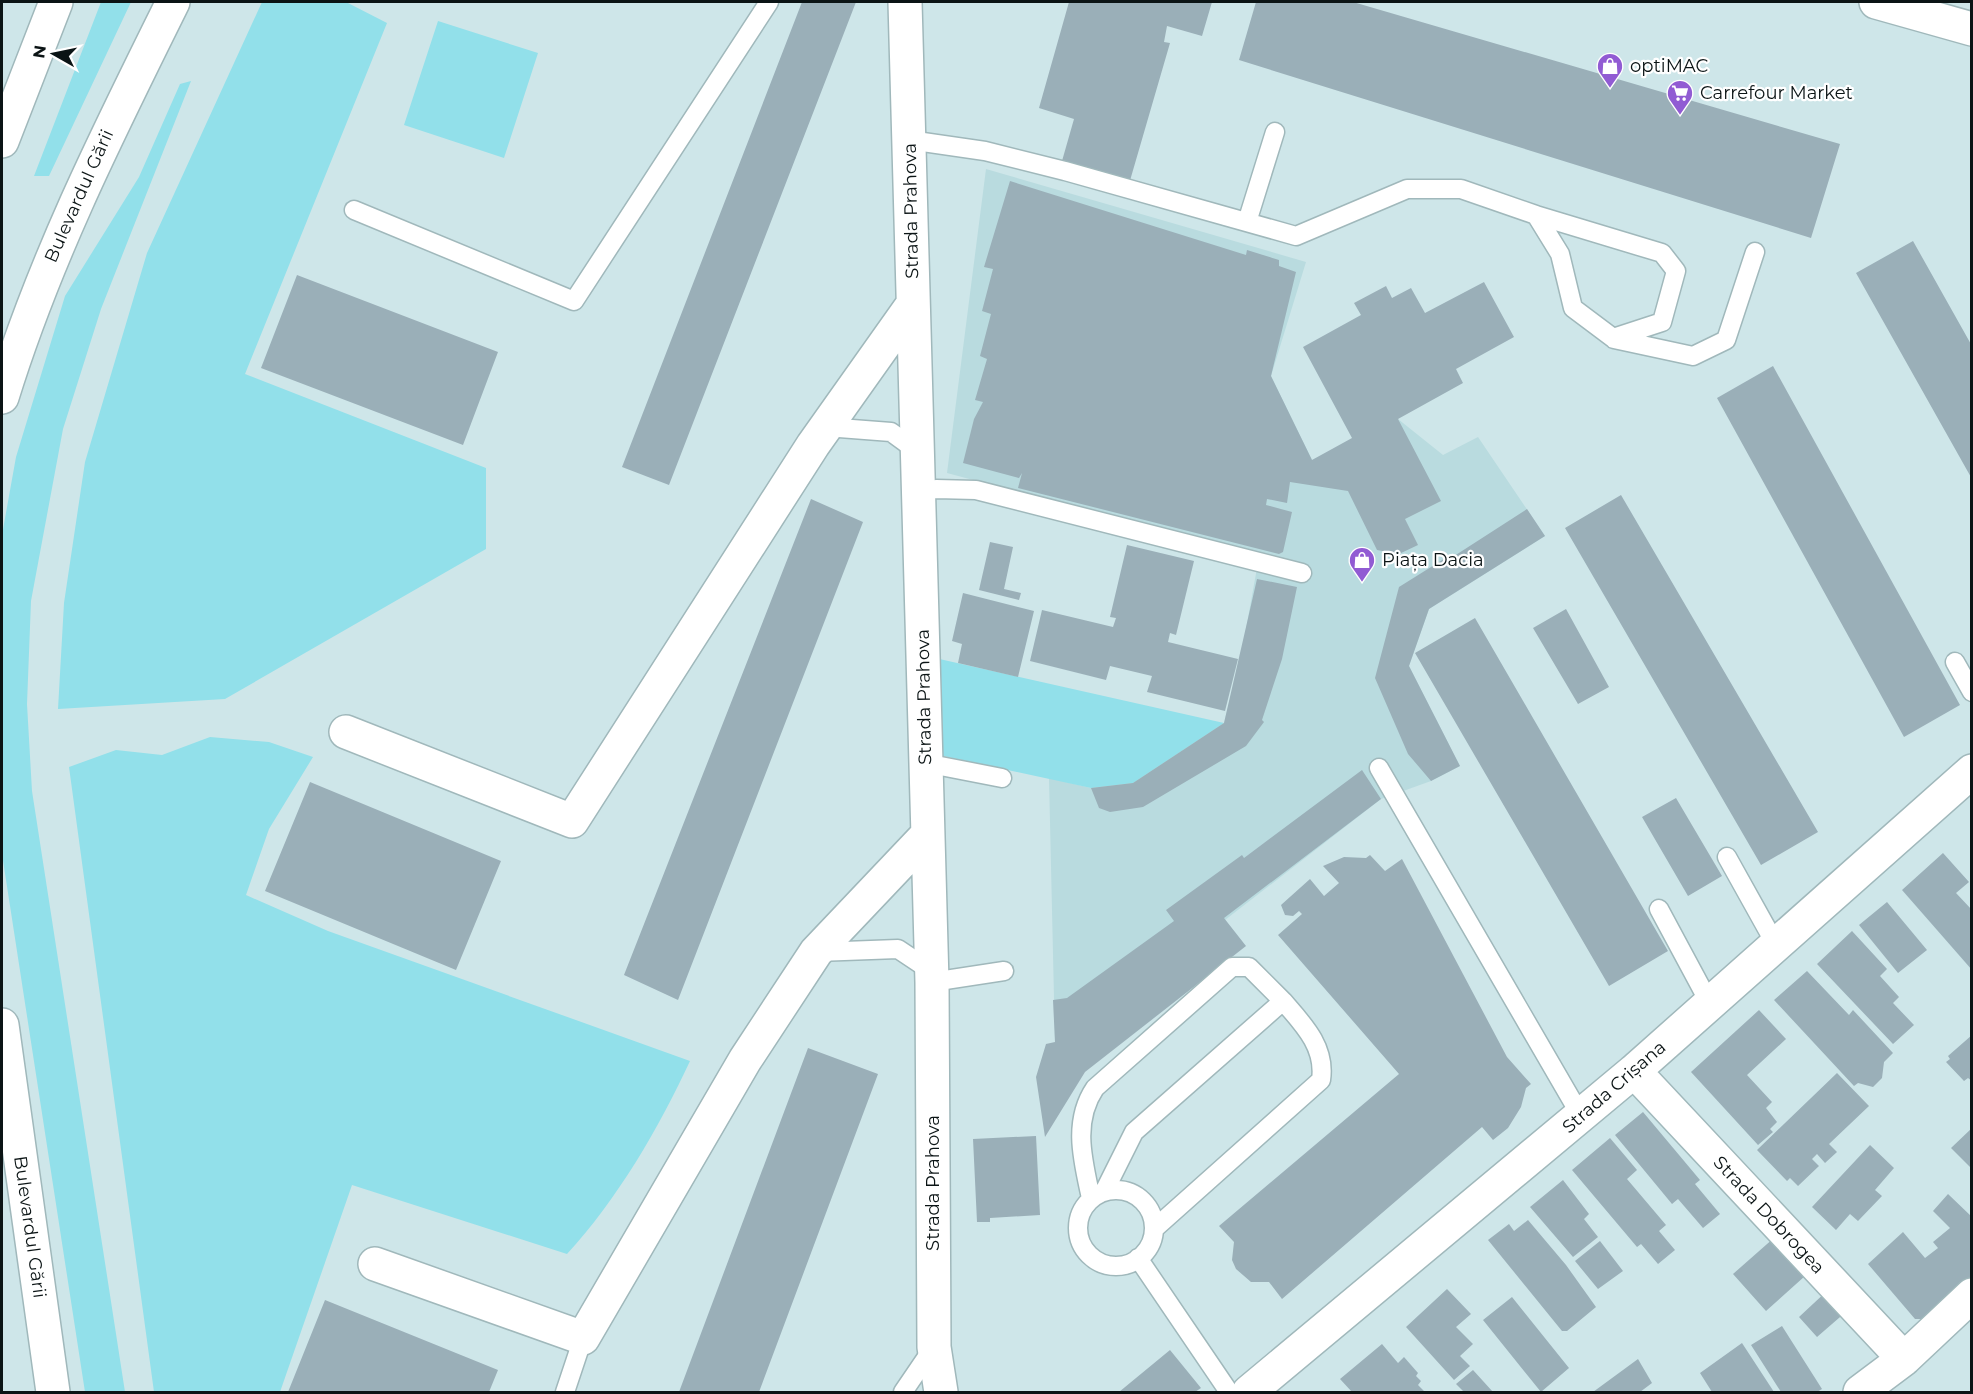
<svg xmlns="http://www.w3.org/2000/svg" width="1973" height="1394" viewBox="0 0 1973 1394" font-family="Montserrat,sans-serif">
<rect width="100%" height="100%" fill="#cee6e9"/>
<!-- built -->
<path fill="#b9dbdf" d="M986 169 1306 262 1271 376 1312 460 1398 419 1443 455 1478 437 1545 536 1429 609 1409 666 1460 766 1431 781 1381 799 1073 1038 1055 1042 1049 778 1091 788 1224 723 1242 651 1259 557 947 473Z"/>
<!-- green -->
<path fill="#92e0ea" d="M101 2H131L49 176H34Z
M262 2H346L387 23 245 374 486 468V549L225 699 58 709 64 603 85 462 147 253Z
M438 21 538 53 504 158 404 125Z
M191 81 101 309 63 429 31 601 27 704 32 791 125 1392H85L2 854V535L16 457 65 296 139 177 180 84Z
M935 658 1224 723 1133 783 1091 788 939 755Z
M210 737 269 742 313 757 269 829 246 895 328 931 690 1061C659 1128 617 1200 567 1254L352 1185 280 1392H154L69 767 116 750 162 755Z"/>
<!-- building -->
<path fill="#9aafb8" d="M802 2H856L669 485 622 467Z
M1069 2H1212L1202 36 1167 26 1164 42 1170 43 1129 184 1060 168 1074 119 1039 108Z
M1256 2H1353L1840 144 1811 238 1239 60Z
M1010 181 1246 255 1247 250 1279 260V266L1296 272 1271 376 1312 460 1352 438 1303 347 1361 315 1354 303 1386 286 1392 298 1411 288 1425 313 1484 282 1514 337 1456 369 1463 383 1398 419 1441 501 1405 519 1418 545 1399 554 1377 550 1348 491 1290 482 1287 503 1267 499 1266 505 1292 512 1283 552 1279 554 1018 488 1022 473 1019 478 963 463 974 419 983 402 975 400 987 359 980 356 991 314 982 311 993 269 984 267Z
M1913 241 1972 346V479L1856 273Z
M297 275 498 352 463 445 261 368Z
M1773 366 1960 705 1904 737 1717 398Z
M1621 495 1818 832 1761 865 1565 528Z
M811 499 863 522 678 1000 624 975Z
M1527 509 1545 536 1429 609 1409 666 1460 766 1431 781 1408 754 1375 678 1399 587 1447 557 1448 560Z
M990 542 1013 547 1004 589 1021 593 1019 600 979 590Z
M1127 545 1194 561 1176 635 1170 633 1168 642 1238 659 1225 711 1147 692 1152 676 1110 666 1106 680 1030 661 1042 610 1113 627 1116 618 1110 617Z
M1257 579 1297 587 1282 659 1262 720 1264 722 1246 746 1143 807 1110 812 1099 808 1091 788 1133 783 1224 723Z
M963 593 1034 611 1018 677 958 663 962 644 952 641Z
M1566 609 1609 687 1578 704 1533 628Z
M1475 618 1668 951 1609 986 1415 653Z
M1362 770 1381 799 1224 918 1246 946 1085 1072 1045 1137 1036 1077 1046 1044 1055 1042 1053 1000 1067 998 1174 921 1166 910 1242 855 1244 858Z
M310 782 501 861 456 970 265 891Z
M1676 798 1722 876 1688 896 1642 817Z
M1943 853 1969 882 1956 893 1972 910V970L1902 890Z
M1370 855 1385 871 1402 859 1507 1057 1531 1084 1526 1088 1521 1107 1508 1128 1493 1140 1482 1127 1282 1299 1269 1282H1251L1236 1269 1232 1260 1234 1242 1219 1226 1399 1074 1278 935 1302 914 1299 911 1293 916 1285 915 1281 905 1310 879 1324 896 1339 883 1323 866 1344 857 1366 858Z
M1887 902 1927 950 1898 973 1859 925Z
M1852 931 1887 969 1880 976 1899 997 1893 1003 1914 1025 1893 1044 1817 964Z
M1807 971 1849 1015 1853 1010 1893 1053 1884 1062 1882 1078 1873 1087 1858 1083 1854 1086 1774 1000Z
M1759 1010 1786 1039 1747 1075 1772 1102 1766 1108 1777 1122 1770 1129 1773 1132 1758 1145 1691 1072Z
M1972 1035V1081L1968 1078 1964 1081 1946 1062 1950 1059 1948 1056Z
M808 1048 878 1074 759 1392H679Z
M1837 1073 1869 1106 1829 1144 1837 1152 1825 1163 1817 1154 1812 1159 1819 1166 1798 1186 1790 1178 1787 1181 1757 1150Z
M1643 1112 1700 1180 1695 1184 1720 1214 1703 1228 1678 1199 1672 1204 1615 1135Z
M1972 1128V1169L1951 1148Z
M1036 1136 1040 1215 990 1218V1222H977L973 1139Z
M1610 1138 1637 1170 1627 1179 1666 1225 1659 1231 1675 1250 1658 1264 1641 1244 1637 1247 1572 1170Z
M1870 1145 1894 1168 1875 1190 1882 1196 1858 1221 1850 1214 1836 1230 1812 1207Z
M1563 1180 1589 1214 1584 1219 1598 1237 1573 1257 1530 1207Z
M1948 1194 1972 1217V1278L1926 1319H1915L1868 1264 1903 1232 1925 1258 1938 1248 1933 1242 1950 1228 1933 1211Z
M1528 1220 1566 1265 1596 1307 1567 1331H1562L1488 1240 1509 1224 1514 1231Z
M1775 1237 1805 1276 1766 1311 1733 1274Z
M1600 1241 1623 1271 1598 1289 1575 1261Z
M1447 1289 1471 1314 1456 1327 1473 1344 1460 1356 1470 1366 1454 1380 1406 1327Z
M1828 1290 1847 1311 1817 1337 1799 1317Z
M1512 1297 1569 1368 1541 1392 1483 1320Z
M325 1300 498 1370 489 1392H288Z
M1782 1326 1822 1389 1817 1392H1781L1751 1345Z
M1742 1343 1774 1392H1712L1700 1373Z
M1382 1344 1398 1363 1404 1357 1418 1373 1416 1376 1421 1381 1418 1385 1425 1392H1352L1340 1379Z
M1170 1350 1201 1388 1195 1392H1119Z
M1638 1359 1652 1383 1640 1392H1593Z
M1473 1370 1493 1392H1464L1456 1384Z"/>
<g fill="none" stroke-linecap="round" stroke-linejoin="round">
<!-- service casing -->
<g stroke="#a0b8bb" stroke-width="21">
<path id="service" d="M909 140 985 151 1065 171 1296 236 1407 189H1461L1536 215 1560 254 1573 308 1613 338 1662 322 1676 271 1662 253 1536 215
M354 210 574 301 769 2
M1247 222 1275 132
M1614 339 1693 356 1726 340 1755 252
M826 427 891 432 917 451
M919 492 936 489 976 490 1302 573
M1955 662 1972 692
M925 763 1002 778
M1379 768 1581 1116
M1727 857 1776 945
M1659 909 1710 1004
M817 952 898 949 931 971
M932 982 1004 971
M1078 1228a38 38 0 1 1 76 0a38 38 0 1 1-76 0Z
M1104 1192 1134 1132 1283 1001C1303 1024 1326 1047 1321 1080L1154 1229
M1091 1198C1083 1161 1072 1122 1095 1088L1232 967H1249L1283 1001
M1138 1258 1229 1392
M565 1392 583 1338
M903 1392 933 1348"/>
</g>
<!-- minor casing -->
<g stroke="#a0b8bb" stroke-width="36">
<path id="minor" d="M905 2 932 982 934 1347 941 1392
M346 732 572 821 813 445 913 304
M1634 1071 1904 1359
M375 1264 583 1338 745 1060 816 952 927 835
M1249 1392 1634 1071 1972 771
M1860 1392 1904 1359 1972 1295"/>
</g>
<!-- secondary casing -->
<g stroke="#a0b8bb" stroke-width="36">
<path id="secondary" d="M1876 2 1972 29
M2 141 56 2
M2 397C45 258 109 131 173 2
M2 1025 53 1392"/>
</g>
<!-- service -->
<use href="#service" stroke="#fff" stroke-width="18"/>
<!-- minor -->
<use href="#minor" stroke="#fff" stroke-width="33"/>
<!-- secondary -->
<use href="#secondary" stroke="#fff" stroke-width="33"/>
</g>
<!-- icons -->
<defs>
<g id="shop-pin" transform="scale(1.35)"><path d="M0 17L-7.5 6A9.5 9.5 0 1 1 7.5 6Z" fill="#915bd3" stroke="#fff"/><path d="M-5-2.5h2.3a2.7 3.5 0 0 1 5.4 0H5L5.5 6h-11ZM-1.5-2.5h3a1.5 2.3 0 0 0-3 0Z" fill="#fff"/></g>
<g id="supermarket-pin" transform="scale(1.35)"><path d="M0 17L-7.5 6A9.5 9.5 0 1 1 7.5 6Z" fill="#915bd3" stroke="#fff"/><path d="M-6-5.5h2.5l.6 2H6L4.5 2H-2.5L-4.4-4H-6ZM-1.5 3.2a1.3 1.3 0 1 0 .1 0ZM3 3.2a1.3 1.3 0 1 0 .1 0Z" fill="#fff"/></g>
</defs>
<g fill-rule="evenodd">
<use href="#shop-pin" x="1610" y="66"/>
<use href="#supermarket-pin" x="1680" y="93"/>
<use href="#shop-pin" x="1362" y="560"/>
</g>
<g text-anchor="middle" stroke-width="4.5" stroke-linejoin="round" paint-order="stroke">
<!-- poi labels -->
<g font-size="18" fill="#0b1415" stroke="#fff" text-anchor="start">
<text x="1630" y="72">optiMAC</text>
<text x="1700" y="99">Carrefour Market</text>
<text x="1382" y="566">Piața Dacia</text>
</g>
<!-- street labels -->
<g font-size="18" fill="#0b1415" stroke="#fff">
<text transform="translate(79 196) rotate(-66)" y="6">Bulevardul Gării</text>
<text transform="translate(911 211) rotate(-91)" y="6">Strada Prahova</text>
<text transform="translate(924 697) rotate(-91)" y="6">Strada Prahova</text>
<text transform="translate(1614 1087) rotate(-41)" y="6">Strada Crișana</text>
<text transform="translate(933 1183) rotate(-90)" y="6">Strada Prahova</text>
<text transform="translate(1769 1215) rotate(47)" y="6">Strada Dobrogea</text>
<text transform="translate(30 1227) rotate(82)" y="6">Bulevardul Gării</text>
</g>
</g>
<!-- border -->
<rect width="1973" height="1394" fill="none" stroke="#0b1415" stroke-width="6"/>
<!-- north arrow -->
<g transform="translate(54 54) rotate(279)" stroke="#ffffff" stroke-width="4.5" paint-order="stroke">
<path d="M0-4.5L10 22L0 15L-10 22Z" fill="#0b1415"/>
<text y="-9" font-size="16" font-weight="bold" text-anchor="middle" fill="#0b1415">N</text>
</g>
</svg>
